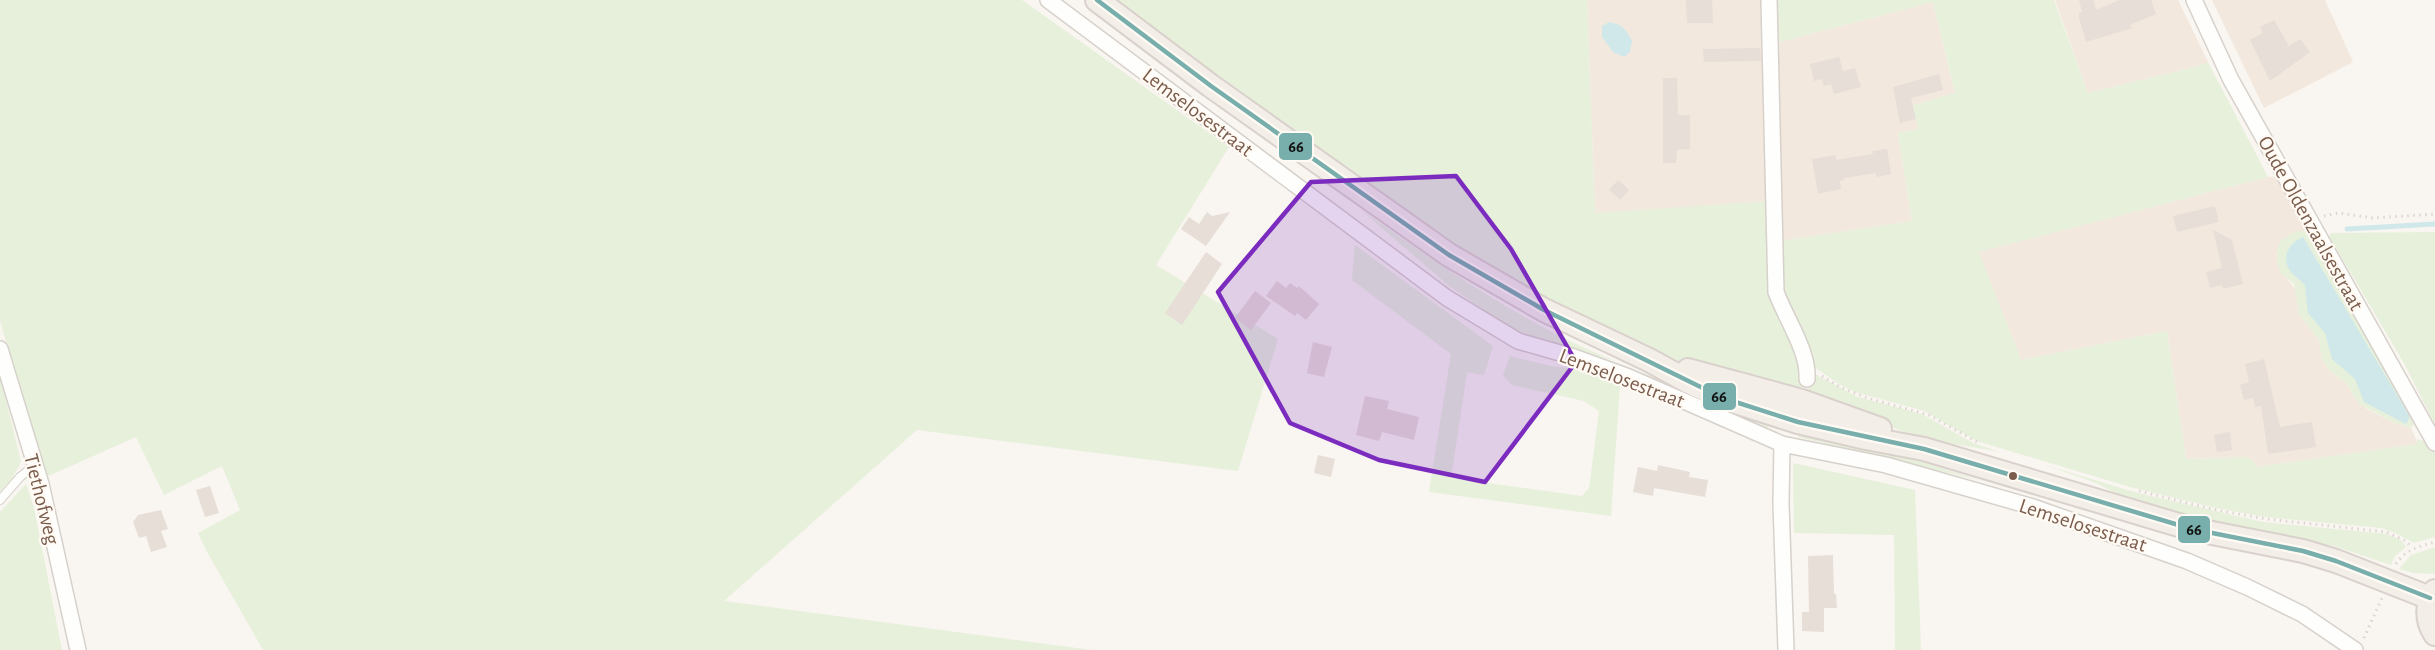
<svg xmlns="http://www.w3.org/2000/svg" width="2435" height="650" viewBox="0 0 2435 650" font-family="'Alegreya Sans',sans-serif">
<rect width="100%" height="100%" fill="#f9f5f0"/>
<!-- residential -->
<path fill="#f2e8de" d="M1587 0H1764L1769 201 1595 214Z
M2055 0H2178L2208 62 2199 66 2088 93Z
M2212 0H2325L2353 62 2264 108Z
M1933 2 1955 94 1913 105 1918 129 1898 133 1912 221 1780 241 1776 43Z
M2279 176 2309 231H2298L2281 241 2276 256 2288 280 2296 290 2299 314 2319 340 2320 349 2328 369 2347 384 2355 398 2367 409 2397 424 2411 428 2418 444 2256 467 2247 457 2186 459 2167 331 2021 360 1978 252 2268 177Z"/>
<!-- green -->
<path fill="#e7f0db" d="M0 0H1022L1229 147 1156 265 1278 339 1238 471 917 430 724 601 1092 650H263L207 552 198 533 240 510 222 466 164 495 136 437 46 477 0 321Z
M1111 0H1587L1595 213 1769 201C1770 234 1767 270 1773 302 1779 339 1811 355 1800 396L1682 362 1647 349 1535 295 1403 213Z
M1774 0H2054L2088 93 2199 66 2208 62 2268 177 1979 252 2021 360 2167 331 2186 459 2247 457 2253 460 2256 467 2417 444V439L2432 444 2435 451V537L2414 543 2393 532 2381 528 2265 517 2212 507 2130 487 1977 441 1924 411 1855 392 1839 384 1813 366C1811 341 1792 326 1784 303 1778 285 1781 260 1780 241L1912 221 1898 133 1918 129 1913 105 1955 93 1933 2 1776 43Z
M1360 209C1442 267 1524 325 1618 362L1520 332 1491 315 1448 285Z
M2298 231H2309L2418 419 2411 428 2397 424 2359 404 2347 384 2328 369 2322 359 2319 340 2299 314 2294 284 2281 273 2277 263V248L2281 241 2292 233Z
M2435 232V425L2405 365 2329 236 2331 233Z
M1355 245 1493 346 1484 375 1467 372 1451 478 1582 496 1589 488 1599 411 1584 401 1512 385 1503 375 1510 356 1551 366 1583 370 1620 386 1611 516 1429 492 1451 354 1352 280Z
M1635 370 1663 381 1742 407 1771 423 1767 428H1760Z
M0 375 21 462 13 477 0 492Z
M1817 375 1858 397 1922 414 1973 443 2000 452 1925 439 1807 398 1811 376Z
M1806 424 1978 480 1798 437V434Z
M1793 463 1915 490 1921 650H1895L1894 535 1794 533Z
M2045 465 2138 493 2263 522 2387 534 2401 540 2406 547 2395 556 2391 565 2334 546 2234 528 2137 504 2096 483Z
M26 484 34 508 62 650H0V512Z
M2435 547V574L2413 573 2399 569 2411 555Z"/>
<!-- water -->
<path fill="#d0e8ea" d="M1609 22C1622 24 1626 29 1632 41L1630 52 1624 57 1613 52 1602 37V26Z
M2303 237 2410 417 2406 424 2364 402 2355 379 2332 359 2325 333 2308 313 2305 286C2301 280 2295 277 2291 272 2280 258 2289 243 2303 237Z"/>
<g fill="none" stroke-linecap="round" stroke-linejoin="round">
<!-- stream -->
<path stroke="#d0e8ea" stroke-width="5" d="M2347 229 2435 224"/>
</g>
<!-- building -->
<path fill="#e6ded7" d="M1686 0H1712L1713 23H1687Z
M2079 0H2093L2096 10 2120 0H2151L2156 14 2130 25 2132 28 2086 42 2079 18V13L2082 12Z
M2274 20 2289 46 2300 39 2310 52 2270 81 2250 40 2262 33 2260 27Z
M1760 48 1761 61 1704 62 1703 49Z
M1839 57 1843 71 1855 68 1861 87 1834 94 1831 84 1824 86 1822 79 1814 81 1810 64Z
M1939 74 1943 90 1911 98 1916 119 1900 123 1893 87Z
M1663 78H1677L1678 115H1690V149L1677 150 1676 163H1663Z
M1887 149 1891 174 1876 177V173L1844 178V180L1840 181 1841 189 1818 194 1812 159 1836 155V160L1873 154 1872 151Z
M1618 180 1629 190 1620 200 1609 190Z
M2215 206 2219 222 2177 232 2173 216Z
M1207 212 1212 216 1230 212 1206 246 1181 229 1189 217 1199 224Z
M2213 230 2232 240 2243 284 2223 289 2222 285 2210 288 2206 272 2222 268Z
M1206 252 1222 264 1182 325 1165 313Z
M1277 281 1286 288 1290 283 1297 288 1299 286 1319 304 1306 320 1297 313 1295 316 1266 296Z
M1255 291 1271 303 1251 330 1235 318Z
M1313 342 1332 347 1324 377 1307 373Z
M2264 359 2280 427 2312 422 2316 447 2268 454 2261 406 2255 407 2253 398 2244 400 2240 385 2249 382 2245 364Z
M1365 396 1389 401 1387 409 1419 417 1414 440 1382 432 1379 441 1356 435Z
M2230 432 2232 450 2217 452 2214 435Z
M1318 455 1335 459 1331 477 1314 473Z
M1658 465 1690 472 1689 477 1708 480 1705 497 1654 488 1653 496 1633 492 1638 467 1657 471Z
M210 486 219 513 205 517 196 490Z
M161 510 168 529 161 531 167 547 151 552 146 536 139 538 133 522 138 515Z
M1833 555 1834 594H1836L1837 608H1824V632L1802 631V612H1809L1808 556Z"/>
<g fill="none" stroke-linecap="round" stroke-linejoin="round">
<!-- service casing -->
<g stroke="#d7d1cb" stroke-width="10">
<path id="service" d="M0 500 20 477 35 465"/>
</g>
<!-- minor casing -->
<g stroke="#d7d1cb" stroke-width="18">
<path id="minor" d="M1048 0 1447 298 1518 341 1574 357 1629 377 1782 444 1886 465 2033 507 2187 561 2247 587 2302 614 2355 650
M1769 0 1776 292C1786 319 1809 352 1807 379
M2194 0 2231 80 2435 443
M0 349 41 484 78 650
M1782 444 1781 504 1786 650"/>
</g>
<!-- primary casing -->
<g stroke="#dad1cc" stroke-width="26">
<path id="primary" d="M1097 0 1211 86 1449 255 1544 310 1649 360 1689 382 1723 398 1798 422 1866 438 1924 449 2192 529 2303 551 2336 561 2430 598
M1688 370 1802 401 1880 429
M2435 591C2426 604 2426 620 2435 634"/>
</g>
<!-- path -->
<path stroke="#dcd5d0" stroke-width="3" stroke-dasharray="1.5 4.5" stroke-linecap="butt" d="M2324 216 2338 213 2373 218 2435 214
M1822 376 1840 387 1867 398 1929 415 1977 442
M2139 491 2212 509 2266 519 2386 532 2406 541 2412 548
M2396 564C2406 549 2418 547 2435 542
M2364 638 2382 598"/>
<!-- service -->
<use href="#service" stroke="#fefefd" stroke-width="8"/>
<!-- minor -->
<use href="#minor" stroke="#fefefd" stroke-width="15"/>
<!-- primary -->
<use href="#primary" stroke="#f3eee8" stroke-width="22"/>
<!-- bus-1 casing -->
<g stroke="#fffaf3" stroke-width="9">
<path id="bus-1" d="M1097 0 1211 86 1449 255 1544 310 1723 398 1798 422 1924 449 2192 529 2303 551 2336 561 2430 598"/>
</g>
<!-- bus-1 -->
<use href="#bus-1" stroke="#78aeab" stroke-width="4.5"/>
</g>
<!-- marked area -->
<path fill="#7b2cbf" fill-opacity="0.2" stroke="#7b2cbf" stroke-width="4.5" stroke-linejoin="round" d="M1456 176 1511 249 1576 362 1485 482 1379 460 1290 423 1218 292 1311 182Z"/>
<!-- markers -->
<circle fill="#7a5c4d" stroke="#fffaf3" stroke-width="2" cx="2013" cy="476" r="5"/>
<g text-anchor="middle" stroke-width="4.5" stroke-linejoin="round" paint-order="stroke">
<!-- street labels -->
<g font-size="21" fill="#7a5c4d" stroke="#fffaf3">
<text transform="translate(1198 112) rotate(37)" y="7">Lemselosestraat</text>
<text transform="translate(2311 223) rotate(61)" y="7">Oude Oldenzaalsestraat</text>
<text transform="translate(1622 378) rotate(21)" y="7">Lemselosestraat</text>
<text transform="translate(42 499) rotate(76)" y="7">Tiethofweg</text>
<text transform="translate(2083 525) rotate(18)" y="7">Lemselosestraat</text>
</g>
</g>
<g stroke="#fffaf3" stroke-width="2">
<rect x="1278" y="132" width="35" height="29" rx="6" fill="#78aeab"/>
<rect x="1702" y="382" width="35" height="29" rx="6" fill="#78aeab"/>
<rect x="2177" y="515" width="34" height="29" rx="6" fill="#78aeab"/>
</g>
<g font-size="16" text-anchor="middle" font-weight="bold" fill="#111">
<text x="1296" y="152">66</text>
<text x="1719" y="402">66</text>
<text x="2194" y="535">66</text>
</g>
</svg>
